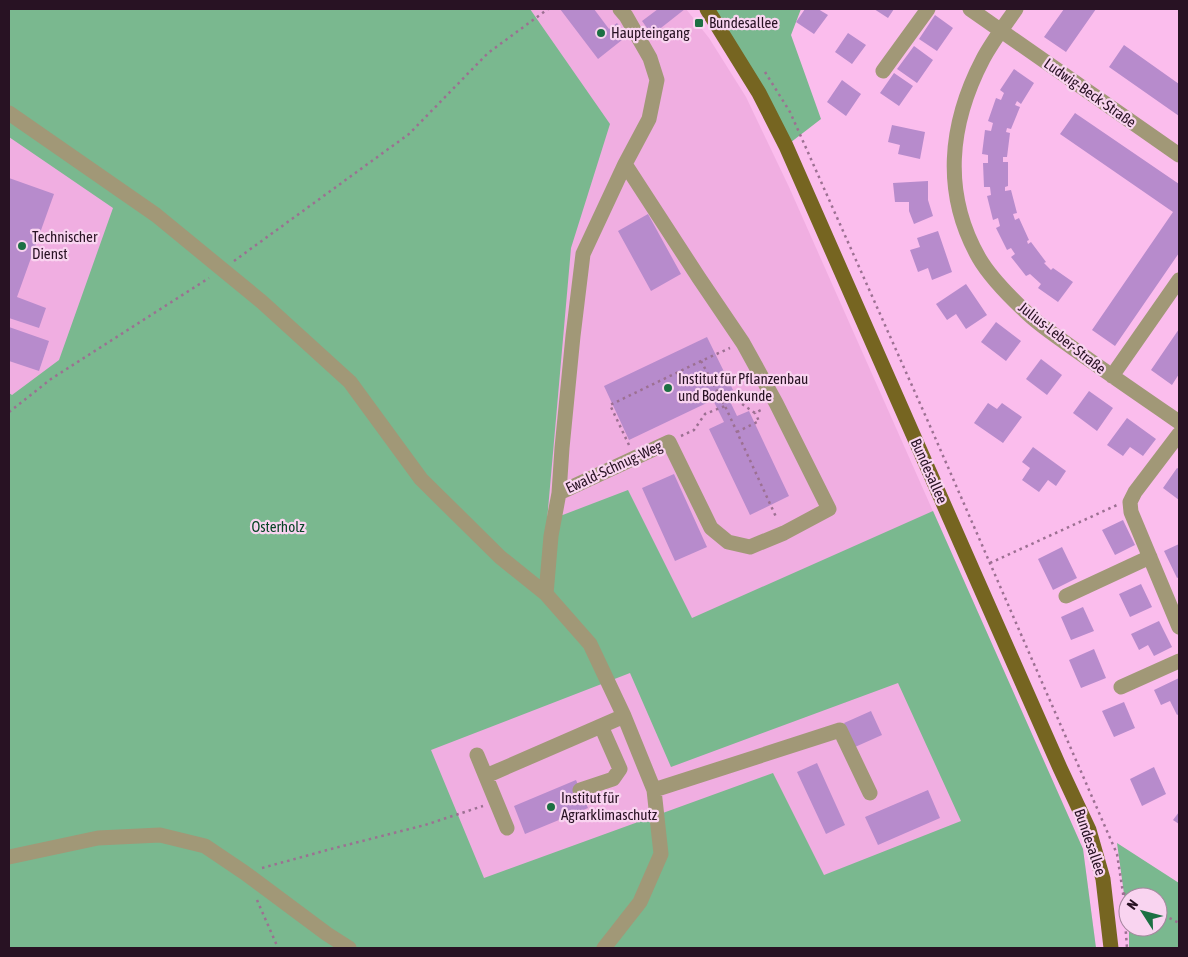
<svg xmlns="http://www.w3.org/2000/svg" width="1188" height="957" viewBox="0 0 1188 957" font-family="'Asap Condensed',sans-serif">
<rect width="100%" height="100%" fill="#fbbded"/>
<!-- built -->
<path fill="#f0aee1" d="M9 9H686L709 38 746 97 789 187 1083 849 1096 948H9Z"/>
<!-- green -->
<path fill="#7ab88f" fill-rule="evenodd" d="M9 9H530L610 124 571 248 547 521 628 490 692 618 933 511 1083 849 1096 948H9V393L12 395 59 360 113 208 9 137ZM630 673 671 767 898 683 961 821 824 875 773 773 484 878 431 750Z
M707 9H801L791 35 821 119 786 146Z
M1117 843 1179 883V948H1129V927H1158V897H1128V923Z"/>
<!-- building -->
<path fill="#b78bcc" d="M560 9H594L609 29 617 23 627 36 598 59Z
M658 9H685L652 35 642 21Z
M805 9H818L828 15 814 34 796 22Z
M874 9H894L888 18Z
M1064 9H1096L1066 52 1044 37Z
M935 15 953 28 937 51 919 39Z
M848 33 866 45 852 64 835 52Z
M1124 45 1179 84V116L1109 67Z
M914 46 933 60 917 83 897 69Z
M1014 69 1034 83 1021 104 1017 101 1015 105 1020 107 1011 129 1007 128 1006 132 1010 133 1007 157H1003V162H1008V186L1005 187V191L1011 190 1017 213 1013 214 1015 220 1019 218 1029 240 1027 241 1028 244 1031 242 1046 262 1044 263 1051 270 1053 268 1073 282 1058 302 1038 288 1041 284 1030 274 1026 276 1011 257 1015 254 1011 248 1007 250 996 228 1000 226 998 218 993 220 987 196 991 195 990 187H984L983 163H988V155L982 154 985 130 991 131 993 123 988 121 996 98 1001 100 1004 93 1000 90Z
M894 73 913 86 899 106 880 93Z
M842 80 861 94 846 116 827 102Z
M1075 113 1179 184V253L1115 346 1092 330 1173 212 1060 134Z
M892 125 925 132 920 159 898 154 900 145 888 142Z
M9 178 54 194 17 297 46 308 39 328 9 318Z
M928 181V200L933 216 914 224 909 211V202H895L893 183Z
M648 214 681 274 651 291 618 231Z
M938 231 952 272 932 280 928 268 918 272 910 250 920 247 917 238Z
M966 284 987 315 966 329 956 314 947 320 936 304Z
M996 322 1021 341 1006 361 981 342Z
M9 327 49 341 39 371 9 361Z
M1179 329V374L1172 385 1151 370Z
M707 337 733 390 726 393 737 416 749 411 789 496 750 515 709 429 724 422 713 400 629 440 604 386Z
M1041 359 1062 375 1047 395 1026 379Z
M1089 391 1113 408 1097 431 1073 413Z
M988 403 997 409 1002 403 1022 417 1003 443 974 423Z
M1127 418 1156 439 1143 456 1130 447 1123 456 1107 445Z
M1033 447 1066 471 1056 486 1048 480 1039 492 1022 480 1030 468 1022 462Z
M1177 468 1179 469V500L1163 488Z
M674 474 707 547 675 561 642 488Z
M1123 520 1135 545 1115 555 1102 530Z
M1179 544V577L1177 578 1164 551Z
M1062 547 1077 578 1053 590 1038 559Z
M1141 584 1152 607 1130 617 1119 594Z
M1083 607 1094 631 1071 640 1061 617Z
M1159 621 1172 647 1154 656 1148 645 1139 650 1131 634Z
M1094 649 1106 678 1081 688 1069 660Z
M1179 678V714L1177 715 1170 701 1161 705 1154 690Z
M1124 702 1135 728 1114 737 1102 711Z
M871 711 882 735 855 747 844 723Z
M817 763 845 825 826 834 797 772Z
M1154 767 1166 794 1142 806 1130 779Z
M576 780 588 808 525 834 514 806Z
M928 790 940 818 878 845 865 817Z
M1179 812V824L1173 820Z"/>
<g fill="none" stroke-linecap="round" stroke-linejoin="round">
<!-- path -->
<path stroke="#9c7092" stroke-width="2.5" stroke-dasharray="2.5 4" stroke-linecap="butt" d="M765 72 790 112 839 222 930 426 1117 854 1123 893 1127 948
M234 261 409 134 488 53 548 9
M701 361 725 406 777 519
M726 393 755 413 763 409
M9 412 51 379 209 278
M737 432 759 421 755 413
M681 436 694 430 705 414 725 406
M629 445 610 405 701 361 730 348
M990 563 1117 505
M262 868 331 849 425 825 483 806
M1123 893 1131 897
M257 900 278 948
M1158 912 1179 923"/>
<!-- minor -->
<path stroke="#a19877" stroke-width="15" d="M970 9 1179 155
M1016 9C1005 25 992 42 983 59 949 124 942 193 979 258 990 277 1010 297 1026 312 1040 326 1058 337 1074 349 1109 374 1144 398 1179 422
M883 71 928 9
M9 113 156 215 262 302 350 382 421 479 500 557 546 594 590 644 624 716 654 790 661 854 640 902 604 948
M1112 376 1179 280
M1179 434 1135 492 1130 502 1131 512 1179 627
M559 493 669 442 711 528 728 542 750 547 784 533 829 509 776 403 743 343 699 278 625 164
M546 594 551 536 559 493 562 448 573 336 583 254 625 164 649 119 657 80 650 58 626 16 620 9
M1066 596 1150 557
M1121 687 1179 661
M477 755 507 828
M486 776 624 716
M580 790 613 779 620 769 601 726
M654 790 840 730 870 793
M9 857 98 838 160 835 205 846 245 873 327 934 349 948"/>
<!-- major -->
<path stroke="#766521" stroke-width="15" d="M707 9 759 93 786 146 973 571 1060 768 1089 830 1103 879 1111 948"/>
</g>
<!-- markers -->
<g fill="#1c7043" stroke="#f9d4f0" stroke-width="2">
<rect x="694" y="18" width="10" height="10" rx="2.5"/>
<circle cx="601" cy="33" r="5"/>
<circle cx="22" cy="246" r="5"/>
<circle cx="668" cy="388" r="5"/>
<circle cx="551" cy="807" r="5"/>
</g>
<g text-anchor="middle" stroke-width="4.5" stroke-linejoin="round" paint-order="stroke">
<!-- poi labels -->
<g font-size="15" fill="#281223" stroke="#f9d4f0" text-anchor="start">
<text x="709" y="28">Bundesallee</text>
<text x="611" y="38">Haupteingang</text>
<text x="32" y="242">Technischer<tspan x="32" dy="17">Dienst</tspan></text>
<text x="678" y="384">Institut für Pflanzenbau<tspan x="678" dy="17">und Bodenkunde</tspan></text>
<text x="561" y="803">Institut für<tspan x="561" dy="17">Agrarklimaschutz</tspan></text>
</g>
<!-- street labels -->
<g font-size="15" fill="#281223" stroke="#f9d4f0">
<text transform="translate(1090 93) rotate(35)" y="5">Ludwig-Beck-Straße</text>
<text transform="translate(1062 338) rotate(38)" y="5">Julius-Leber-Straße</text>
<text transform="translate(614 467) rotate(-25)" y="5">Ewald-Schnug-Weg</text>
<text transform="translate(929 471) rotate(66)" y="5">Bundesallee</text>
<text transform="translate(1090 842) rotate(71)" y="5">Bundesallee</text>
</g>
<!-- park labels -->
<g font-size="15" fill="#084526" stroke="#f9d4f0">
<text x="278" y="532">Osterholz</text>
</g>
</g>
<!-- border -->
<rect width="1188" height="957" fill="none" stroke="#281223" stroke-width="20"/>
<!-- north arrow -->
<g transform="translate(1143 912) rotate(306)"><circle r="24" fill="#f9d4f0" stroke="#a5869e"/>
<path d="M0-4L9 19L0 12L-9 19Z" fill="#1c7043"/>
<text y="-8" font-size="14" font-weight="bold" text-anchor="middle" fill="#281223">N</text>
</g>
</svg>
